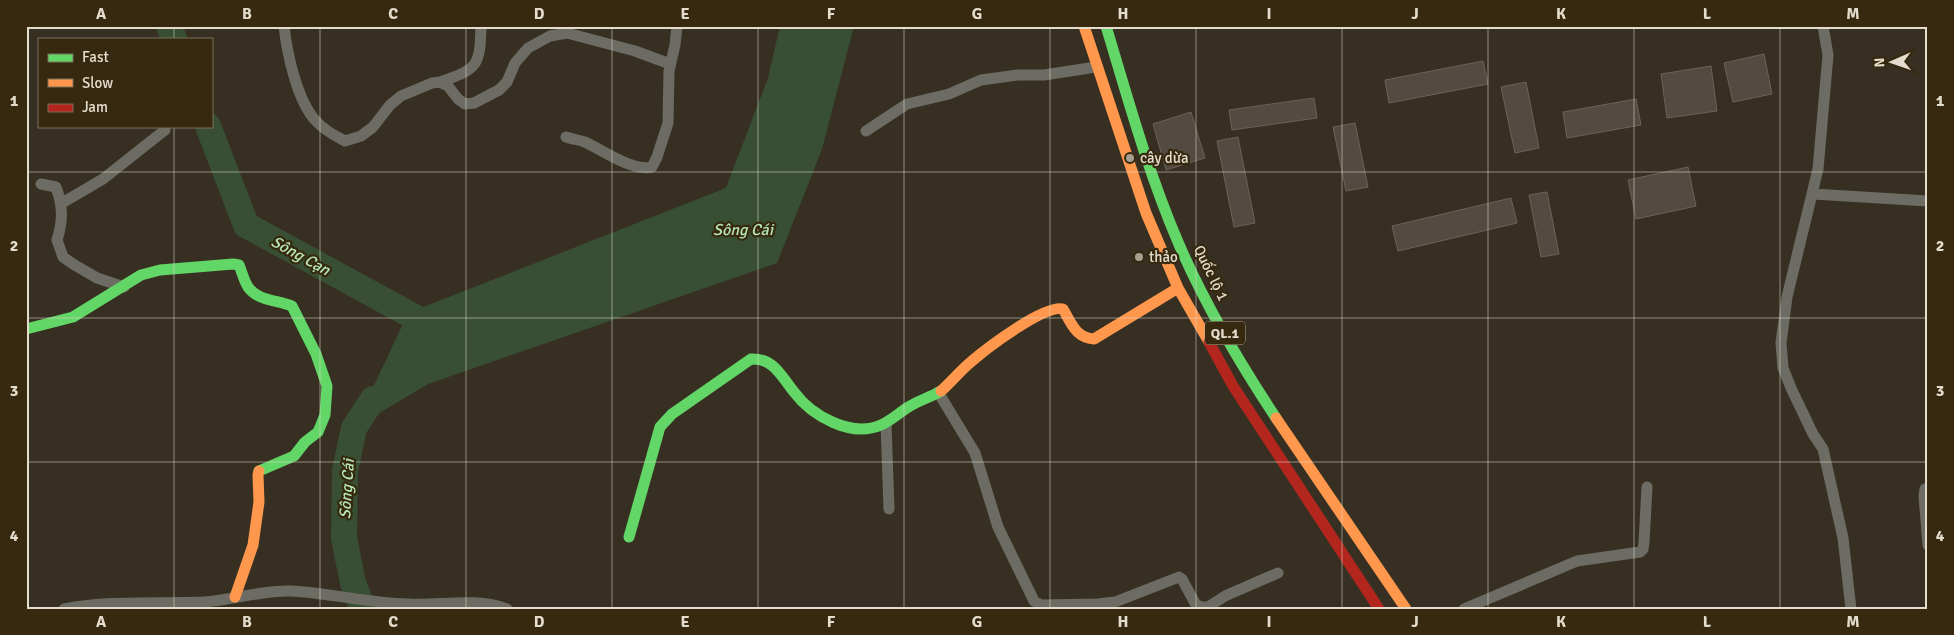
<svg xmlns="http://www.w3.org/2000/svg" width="1954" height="635" viewBox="0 0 1954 635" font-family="Signika,sans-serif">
<rect width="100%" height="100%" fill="#373022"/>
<!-- water -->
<path fill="#384f34" d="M780 26H854L822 149 777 263 428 384 354 428 408 313 726 188 768 78Z"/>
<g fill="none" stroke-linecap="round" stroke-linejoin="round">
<!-- river -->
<path stroke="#384f34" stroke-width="26" d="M169 26 174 39
M208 126 246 225 440 331
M363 609 353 583 344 538 345 471 354 428 373 399"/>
</g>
<!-- building -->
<path fill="#534b42" stroke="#6b6258" d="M1764 54 1772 94 1733 102 1724 63Z
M1483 61 1488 84 1389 103 1385 80Z
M1711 66 1717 111 1667 118 1661 74Z
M1526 82 1539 148 1515 153 1501 87Z
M1314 98 1317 118 1232 130 1229 110Z
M1636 99 1641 125 1567 138 1563 112Z
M1191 112 1205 158 1166 170 1153 124Z
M1355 123 1368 187 1346 191 1333 127Z
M1238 137 1255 223 1234 227 1217 141Z
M1688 167 1696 206 1636 219 1628 180Z
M1547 192 1559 254 1541 257 1529 195Z
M1511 198 1517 223 1398 251 1392 226Z"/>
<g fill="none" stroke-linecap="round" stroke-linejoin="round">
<!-- street -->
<path stroke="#6d6c64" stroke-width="11" d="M284 26C287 53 297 101 316 121 323 129 335 136 345 141L361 136 373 127 390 105 401 96 432 83 440 82 448 86 458 99 465 104 474 103 499 90 507 82 515 63 528 48 550 36 567 33 635 51 670 64
M1823 26 1828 55 1818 169 1787 297 1781 343 1783 368 1791 388 1813 434 1823 449 1843 538 1851 609
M440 82C478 69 480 66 481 26
M866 131 907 104 949 94 981 80 1018 75H1044L1096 67
M566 137C572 139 579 140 585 142 602 150 633 172 652 167L657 157 668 123 669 71 675 45 677 26
M41 184 56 187C63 206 63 221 57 240L63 257 73 264 97 278 124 287
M1813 194 1928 201
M62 203 103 179 165 130
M938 392 975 453 998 527 1034 601 1041 605 1098 604 1115 602 1179 577 1182 579 1196 605 1202 607H1208L1225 596 1278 573
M886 424 889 509
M1928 488 1925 489 1924 496 1928 545
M64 609C112 600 156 604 204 602 233 600 262 590 291 591 330 593 369 603 408 604 442 606 474 597 507 609
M1464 609 1577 561 1640 552 1643 549 1644 543 1647 487"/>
<!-- fast -->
<path stroke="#63d668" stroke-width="11" d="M1106 26C1128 99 1148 172 1178 242 1204 303 1239 362 1276 418
M26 329 73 317 141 275 160 270 233 264 239 265C242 272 244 281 248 287 258 301 277 300 292 306L316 354 327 386 325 415 318 432 305 442 294 456 259 471
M629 537 660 427 672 414 751 359C774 358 781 376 794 392 812 416 851 438 881 425 892 420 900 412 910 406 920 400 931 397 941 391"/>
<!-- slow -->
<path stroke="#ff974d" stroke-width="11" d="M1084 26 1146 213 1178 288 1209 342
M941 391C952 381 961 370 972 361 987 348 1045 304 1063 309 1071 323 1076 338 1094 339L1178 288
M1276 418 1406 609
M235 597 253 545 259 502 258 475 259 471"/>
<!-- jam -->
<path stroke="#b3261e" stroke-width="11" d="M1209 342 1233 386 1379 609"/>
</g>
<!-- grid -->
<path fill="none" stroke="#e4dccd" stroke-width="1" stroke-opacity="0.55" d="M174 26V39M320 26V609M466 26V609M612 26V609M758 26V609M904 26V609M1050 26V609M1196 26V609M1342 26V609M1488 26V609M1634 26V609M1780 26V609M174 126V609M26 172H1928M26 318H1928M26 462H1928"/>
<!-- markers -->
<g fill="#a7a091" stroke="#36290f" stroke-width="2">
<circle cx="1130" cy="158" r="5"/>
<circle cx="1139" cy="257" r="5"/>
</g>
<g text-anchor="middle" stroke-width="4.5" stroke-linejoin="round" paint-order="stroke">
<!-- shield labels -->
<rect fill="#36290f" stroke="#b0a694" stroke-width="1" x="1205" y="321.5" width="40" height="23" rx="4"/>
<g font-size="14" font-weight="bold" fill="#e4dccd">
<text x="1225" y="338">QL.1</text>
</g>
<!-- poi labels -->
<g font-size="15" fill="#e4dccd" stroke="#36290f" text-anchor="start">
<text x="1140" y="163">cây dừa</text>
<text x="1149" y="262">thảo</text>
</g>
<!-- street labels -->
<g font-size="15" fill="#e4dccd" stroke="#36290f">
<text transform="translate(1211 273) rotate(64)" y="5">Quốc lộ 1</text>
</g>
<!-- water labels -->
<g font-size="16" font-style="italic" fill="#b5e5b3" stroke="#36290f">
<text x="743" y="235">Sông Cái</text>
<text transform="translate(301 255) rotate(29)" y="6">Sông Cạn</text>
<text transform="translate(346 489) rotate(-86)" y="6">Sông Cái</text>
</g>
</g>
<!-- border -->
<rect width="1954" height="635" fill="none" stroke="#36290f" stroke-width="55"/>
<!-- legend -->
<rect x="38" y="38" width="175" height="90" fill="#36290f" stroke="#7c715b"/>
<rect x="48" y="54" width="25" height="8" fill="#63d668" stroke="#7c715b"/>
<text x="82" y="62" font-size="15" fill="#e4dccd">Fast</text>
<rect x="48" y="79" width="25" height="8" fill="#ff974d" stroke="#7c715b"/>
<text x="82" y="88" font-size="15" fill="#e4dccd">Slow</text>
<rect x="48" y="104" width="25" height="8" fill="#b3261e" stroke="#7c715b"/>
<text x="82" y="112" font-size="15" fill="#e4dccd">Jam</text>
<!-- north arrow -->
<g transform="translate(1892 62) rotate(268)" stroke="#36290f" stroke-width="4" paint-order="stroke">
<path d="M0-4L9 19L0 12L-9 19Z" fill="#e4dccd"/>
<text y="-8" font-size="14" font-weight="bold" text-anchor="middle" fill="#e4dccd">N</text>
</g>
<rect x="28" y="28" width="1898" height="580" fill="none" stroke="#e4dccd" stroke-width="2"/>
<g font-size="16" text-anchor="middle" font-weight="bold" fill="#e4dccd">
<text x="101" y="19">A</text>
<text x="247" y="19">B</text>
<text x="393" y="19">C</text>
<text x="539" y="19">D</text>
<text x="685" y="19">E</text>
<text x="831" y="19">F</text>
<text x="977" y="19">G</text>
<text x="1123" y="19">H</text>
<text x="1269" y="19">I</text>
<text x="1415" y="19">J</text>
<text x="1561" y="19">K</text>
<text x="1707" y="19">L</text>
<text x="1853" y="19">M</text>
<text x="14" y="106">1</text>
<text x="1940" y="106">1</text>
<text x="14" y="251">2</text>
<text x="1940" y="251">2</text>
<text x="14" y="396">3</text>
<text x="1940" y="396">3</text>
<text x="14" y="541">4</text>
<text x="1940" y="541">4</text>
<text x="101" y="627">A</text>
<text x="247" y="627">B</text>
<text x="393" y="627">C</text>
<text x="539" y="627">D</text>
<text x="685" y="627">E</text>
<text x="831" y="627">F</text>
<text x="977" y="627">G</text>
<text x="1123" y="627">H</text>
<text x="1269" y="627">I</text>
<text x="1415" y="627">J</text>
<text x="1561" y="627">K</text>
<text x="1707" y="627">L</text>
<text x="1853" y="627">M</text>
</g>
</svg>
